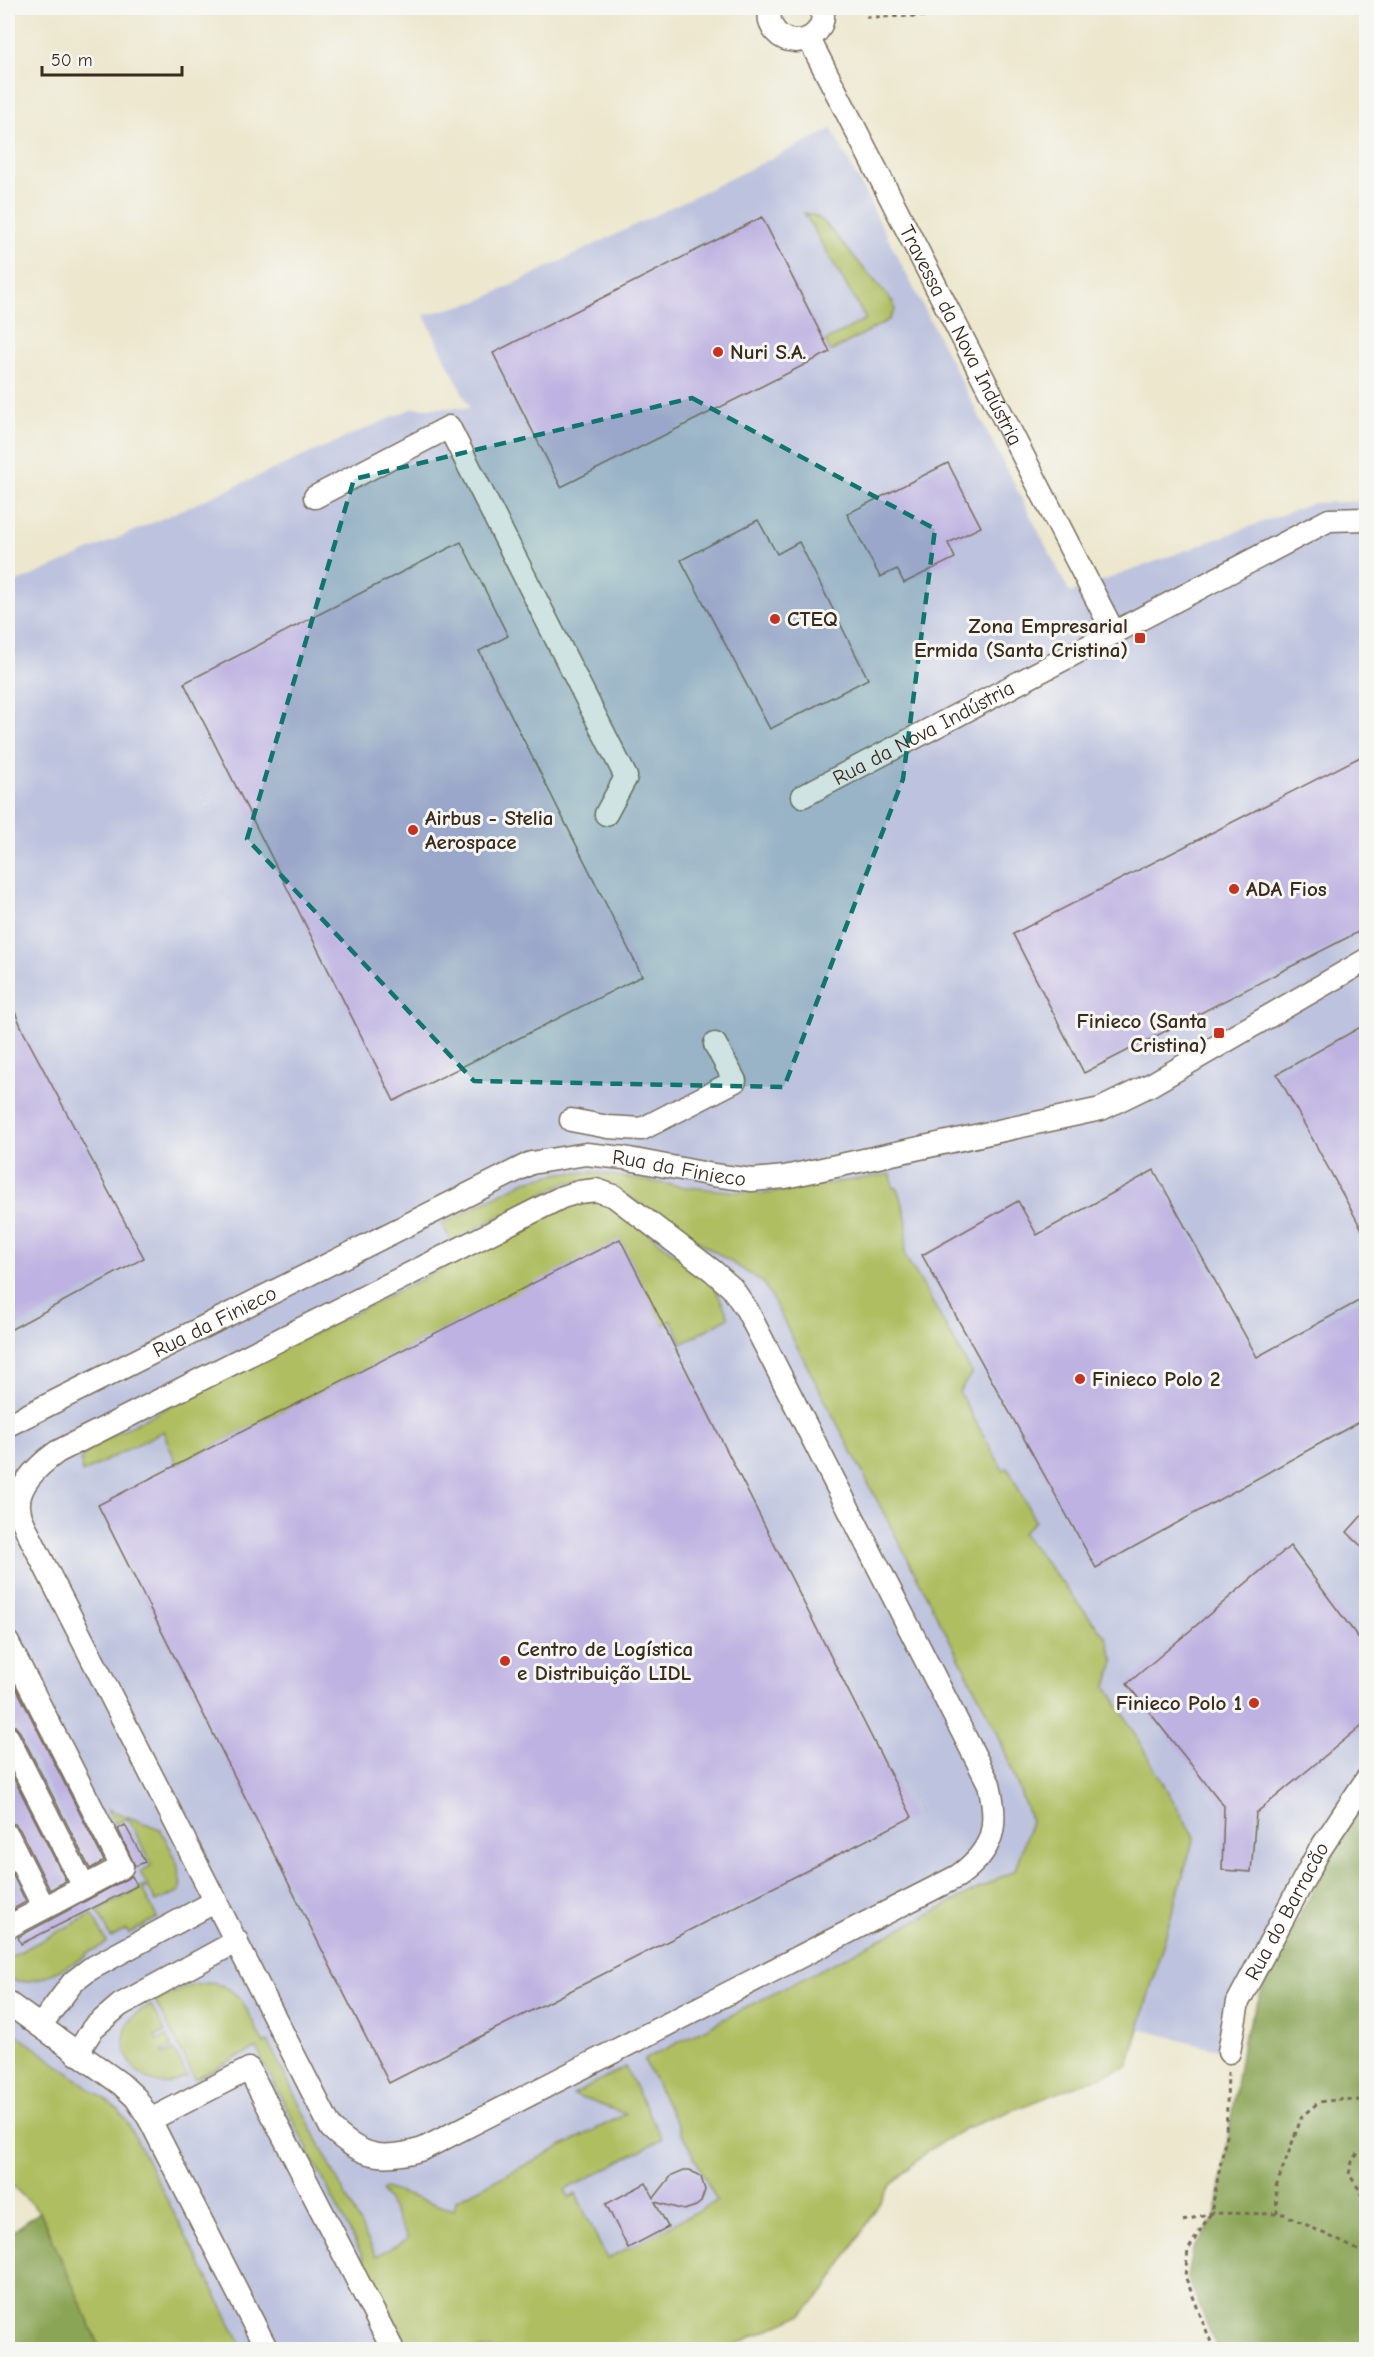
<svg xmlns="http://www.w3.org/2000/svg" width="1374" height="2357" viewBox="0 0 1374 2357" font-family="'Comic Neue',sans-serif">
<rect width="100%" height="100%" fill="#f6f6f2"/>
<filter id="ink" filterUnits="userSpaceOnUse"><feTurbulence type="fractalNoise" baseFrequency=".0167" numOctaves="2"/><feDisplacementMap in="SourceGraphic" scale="12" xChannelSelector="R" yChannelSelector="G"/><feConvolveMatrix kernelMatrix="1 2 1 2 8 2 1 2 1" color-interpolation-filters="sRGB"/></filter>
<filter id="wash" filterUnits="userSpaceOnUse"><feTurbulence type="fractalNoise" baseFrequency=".008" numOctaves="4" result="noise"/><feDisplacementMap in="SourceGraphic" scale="24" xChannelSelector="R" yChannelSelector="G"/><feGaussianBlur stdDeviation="1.35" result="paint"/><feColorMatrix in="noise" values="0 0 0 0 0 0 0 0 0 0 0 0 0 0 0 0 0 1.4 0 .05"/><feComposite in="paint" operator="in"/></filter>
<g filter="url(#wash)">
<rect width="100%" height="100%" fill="#ece7cd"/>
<!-- industrial -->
<path fill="#bdc3de" d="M832 129 1070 593 1314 503 1366 501V1780L1238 2002 1229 2052 1140 2029 1128 2066 964 2129 930 2149 890 2186 827 2288 803 2314 725 2349H101L40 2212 8 2182V585L27 578 413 408H470L424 315 479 301Z"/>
<!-- green -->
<path fill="#afbe60" stroke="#75743f" stroke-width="1.5" d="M804 213 816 216 824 222 893 302 895 310 889 320 830 352 825 341 866 319Z
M593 1172 684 1187 763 1194 891 1174 893 1188H897C900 1199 907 1214 907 1225 907 1251 898 1251 917 1275L972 1373 959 1392 1003 1470 1008 1468 1035 1521 1022 1533 1107 1639 1114 1662 1107 1686 1194 1837 1128 2066 964 2129 930 2149 890 2186 827 2288 803 2314 725 2349H410L256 2048 195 2079 156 2002C183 1988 214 1970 239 1998 249 2010 256 2030 264 2044L268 2042 376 2256 408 2239 382 2190 385 2188 453 2210 456 2200 626 2114 573 2095 625 2067 662 2139 565 2190 569 2198 576 2194 607 2259 717 2201 644 2060 1015 1870 1031 1821 997 1731 764 1283 604 1181 567 1182 451 1241 442 1224 526 1181 561 1173Z
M580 1199 609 1203 707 1279 715 1288 729 1317 683 1343 671 1320 663 1325 620 1240 177 1465 163 1431 82 1473 81 1460 93 1445Z
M107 1809 160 1829C171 1850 183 1867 180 1891L156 1902 140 1872 152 1865 128 1818 115 1824Z
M144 1886 146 1888 143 1890 157 1918 129 1934 126 1930 111 1938 98 1911Z
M92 1914 107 1943 86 1954V1956C62 1968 35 1988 8 1979V1958Z
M151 2005 165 2032 155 2036 157 2041 166 2036 172 2047 162 2052 164 2055 174 2050 187 2076C180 2079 173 2084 165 2084 133 2082 112 2044 132 2018 137 2011 144 2009 151 2005Z
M8 2028 119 2110 127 2122 244 2349H101L40 2212 8 2182Z"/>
<!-- forest -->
<path fill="#8ba556" stroke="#63683a" stroke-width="1.5" d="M1366 1803V2349H1217L1187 2276 1192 2251 1216 2217 1243 2040 1270 1970 1344 1833Z
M40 2212 101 2349H8V2235Z"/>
<g id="blocks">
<!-- building -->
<path fill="#bdb2e1" d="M762 217 830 352 561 487 493 353Z
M948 463 981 527 948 543 955 558 904 583 897 569 880 577 847 514Z
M758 520 777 554 799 542 868 679 770 729 681 560Z
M461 542 508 636 479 651 642 976 394 1101 184 683Z
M1366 754V928L1084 1073 1013 934Z
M8 996 24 1033 144 1258 8 1331Z
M1366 1024V1237L1277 1074Z
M1154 1170 1257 1357 1366 1297V1418L1096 1568 922 1255 1018 1201 1037 1235Z
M620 1239 912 1817 389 2083 98 1505Z
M1366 1511V1551L1347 1532Z
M1290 1546 1366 1648V1722L1256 1813 1251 1872 1222 1870 1224 1806 1127 1684Z
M8 1672 104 1861 90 1869 20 1732 15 1726 8 1725Z
M8 1767 66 1881 50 1890 20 1830 15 1824 8 1823Z
M125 1825 145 1862 135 1866 118 1829Z
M8 1865 26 1902 8 1912Z
M132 1876 137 1886 21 1944 18 1937Z
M684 2170H690L701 2177 705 2190 701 2202 696 2206 684 2210 655 2202 668 2227 628 2248 606 2204 646 2183 654 2198 672 2175Z"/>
</g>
</g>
<g filter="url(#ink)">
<use href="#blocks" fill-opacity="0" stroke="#796c5b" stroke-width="1.5"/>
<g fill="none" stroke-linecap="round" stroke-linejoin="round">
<!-- minor casing -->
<g stroke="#796c5b" stroke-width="25">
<g id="minor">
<path d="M770 8C763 50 827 54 823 8"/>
<path id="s1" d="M809 39 1114 633"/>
<path d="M315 497 449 427 626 777 606 814"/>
<path id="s2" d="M803 796 1329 520 1366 519"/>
<path d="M571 1120 608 1127 642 1129 735 1081 715 1044"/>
<path d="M596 1190 614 1196 713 1271 732 1288 747 1310 989 1784C999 1826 994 1850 958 1876L423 2149C383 2161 362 2158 331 2128L27 1531C25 1525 21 1519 20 1513 13 1487 39 1465 57 1452L562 1197 579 1192Z"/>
<path id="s3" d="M8 1425 531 1163 586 1154 624 1158 713 1175 752 1180 785 1177 1101 1109 1152 1084 1366 960"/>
<path d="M8 1643 122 1867 8 1927"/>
<path d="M8 1738 84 1887"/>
<path d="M8 1836 44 1908"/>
<path d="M8 2003 121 2084 136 2098 150 2120"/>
<path d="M40 2026 73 1982 90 1969 216 1901"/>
<path id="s4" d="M1229 2052 1238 2002 1319 1851 1366 1780"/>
<path d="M77 2054 93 2028 120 2005 237 1941"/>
<path d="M267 2350 150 2120 249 2069 392 2348 390 2350"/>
</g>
</g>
<!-- path -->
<path stroke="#796c5b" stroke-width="3" stroke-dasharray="4.5 4.5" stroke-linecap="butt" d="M862 8 868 17 928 16 944 8
M1366 2151 1359 2152 1352 2162 1349 2174 1366 2200
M1277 2214 1276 2187 1302 2116 1319 2102 1346 2099 1366 2101
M1183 2221 1211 2213 1284 2214 1366 2254
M1214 2350 1185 2276 1188 2250 1211 2213 1226 2136 1228 2072"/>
<!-- minor -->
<use href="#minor" stroke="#fff" stroke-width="22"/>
</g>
</g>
<!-- marked area -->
<path fill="#0f766e" fill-opacity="0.2" stroke="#0f766e" stroke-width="4.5" stroke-dasharray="12 8" stroke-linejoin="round" d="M692 398 935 529 903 779 784 1087 474 1081 247 839 354 479Z"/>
<!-- markers -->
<g fill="#c8321e" stroke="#f6f6f2" stroke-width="2">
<circle cx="718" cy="352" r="6"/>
<circle cx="775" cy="619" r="6"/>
<rect x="1134" y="632" width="12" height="12" rx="3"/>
<circle cx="413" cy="830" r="6"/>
<circle cx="1234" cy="889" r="6"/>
<rect x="1213" y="1027" width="12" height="12" rx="3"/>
<circle cx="1080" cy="1379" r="6"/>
<circle cx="505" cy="1661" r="6"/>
<circle cx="1254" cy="1703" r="6"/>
</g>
<g text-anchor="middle" stroke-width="6" stroke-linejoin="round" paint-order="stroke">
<!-- street labels -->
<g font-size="21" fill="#3b2a1e" stroke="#f6f6f2">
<text dy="7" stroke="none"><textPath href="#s1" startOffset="333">Travessa da Nova Indústria</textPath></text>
<text dy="7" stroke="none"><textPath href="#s2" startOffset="136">Rua da Nova Indústria</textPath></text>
<text dy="7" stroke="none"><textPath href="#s3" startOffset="735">Rua da Finieco</textPath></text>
<text dy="7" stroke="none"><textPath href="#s3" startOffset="231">Rua da Finieco</textPath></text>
<text dy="7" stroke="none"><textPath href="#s4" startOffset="154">Rua do Barracão</textPath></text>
</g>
<!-- poi labels -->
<g font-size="21" font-weight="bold" fill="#3b2a1e" stroke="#f6f6f2" text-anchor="start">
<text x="730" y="359">Nuri S.A.</text>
<text x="787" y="626">CTEQ</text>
<text x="1128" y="633" text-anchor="end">Zona Empresarial<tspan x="1128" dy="24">Ermida (Santa Cristina)</tspan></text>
<text x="425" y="825">Airbus - Stelia<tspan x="425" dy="24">Aerospace</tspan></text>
<text x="1246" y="896">ADA Fios</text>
<text x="1207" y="1028" text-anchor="end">Finieco (Santa<tspan x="1207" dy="24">Cristina)</tspan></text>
<text x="1092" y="1386">Finieco Polo 2</text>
<text x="517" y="1656">Centro de Logística<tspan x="517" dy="24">e Distribuição LIDL</tspan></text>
<text x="1242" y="1710" text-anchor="end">Finieco Polo 1</text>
</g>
</g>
<!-- margin -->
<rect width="1374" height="2357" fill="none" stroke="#f6f6f2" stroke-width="30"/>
<!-- scale -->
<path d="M42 66v9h140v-9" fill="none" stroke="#3b2a1e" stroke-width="3"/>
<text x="51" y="66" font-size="18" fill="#3b2a1e" stroke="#f6f6f2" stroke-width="4.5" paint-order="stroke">50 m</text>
</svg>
